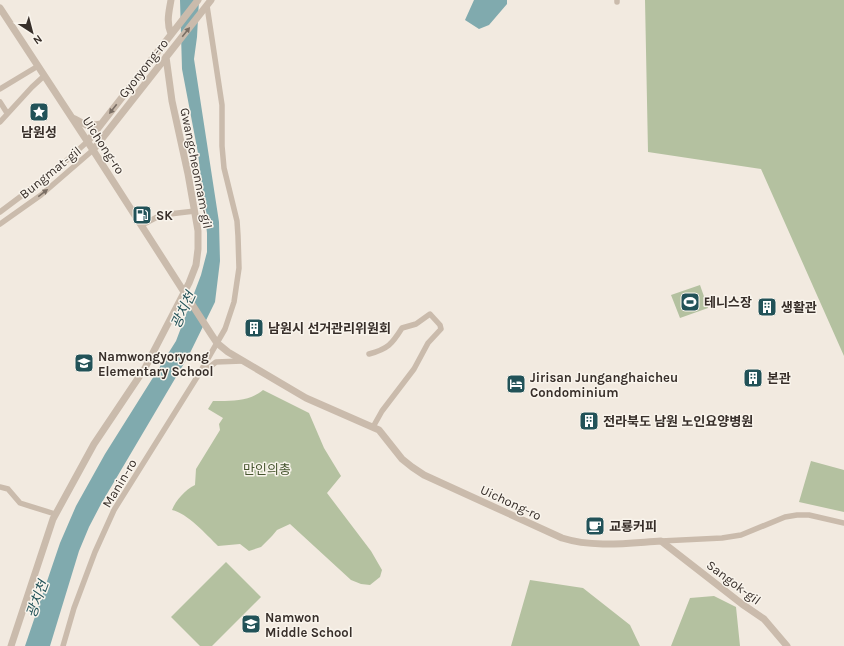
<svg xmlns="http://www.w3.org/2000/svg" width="844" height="646" viewBox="0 0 844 646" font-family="Karla,'Noto Sans KR',sans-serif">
<rect width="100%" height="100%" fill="#f2eae0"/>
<!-- green -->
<path fill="#b4c1a0" d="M645 0H844V356L761 169 648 152Z
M700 285 708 308 680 318 671 295Z
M263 390 309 413 324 448 341 476 327 493 371 551 382 570 380 577 370 585 361 584 351 580 290 524 277 530 272 536 261 547 249 551 240 544 218 546C207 535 187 513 172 510 176 500 185 490 195 485L196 469 220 430 219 424 223 418 208 409 213 401C230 401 249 402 263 390Z
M811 461 844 470V512L799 502Z
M226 562 261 597 212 646H200L171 617Z
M530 580 583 588 630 625 640 646H511Z
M714 596 736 607 740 646H671L690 598Z"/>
<!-- water -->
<path fill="#80aaae" d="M180 0H199L197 37 194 59 219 222 220 261 215 302 189 355 101 504 89 527 79 551 50 646H25L60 543 76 506 105 454 176 341 201 275 207 252V233L198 153 182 69Z
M474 0H507V4L489 25 479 29 465 20Z"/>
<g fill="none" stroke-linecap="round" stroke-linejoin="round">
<!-- minor -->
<path stroke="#cabbac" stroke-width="5.5" d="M617 0V2
M0 89 38 66
M0 102 7 113
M0 122 32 87 44 76
M0 212 56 170 88 141
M0 224 41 195 93 150
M142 225 161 215 195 211
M369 354C388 349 392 344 402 328L416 324 430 314 440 325 441 329 428 343 414 369 382 411 373 427
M203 372 216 362 242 361
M0 487 8 489 20 503 55 514
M661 541 722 538 741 535 785 517 797 515H809L844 523
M63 646 74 608 95 552 114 510 199 374 225 329 234 302 239 268 238 236 237 221 224 168 222 146V105L207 6"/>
<!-- tertiary -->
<path stroke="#cabbac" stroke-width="7" d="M171 0C169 12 166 22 171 34
M0 8 93 150 211 334 217 343 228 352 306 398 379 430 402 459 412 467 424 475 562 538C594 548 628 543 661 541L742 604 764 619 787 646
M75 119 88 126 101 124
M88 141 198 0
M93 150 211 0
M11 646 53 519 94 444 145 368 189 283 196 265 198 249V231L188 174 172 101 166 57"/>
</g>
<!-- one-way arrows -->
<defs><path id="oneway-solid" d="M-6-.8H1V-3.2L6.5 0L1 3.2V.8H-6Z"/></defs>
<g fill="#7a6e64">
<use href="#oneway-solid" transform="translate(186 32) rotate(-51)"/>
<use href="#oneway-solid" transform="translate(113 109) rotate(128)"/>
<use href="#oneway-solid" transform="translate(43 193) rotate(-38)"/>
</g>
<!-- icons -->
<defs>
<g id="sight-square" transform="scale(1)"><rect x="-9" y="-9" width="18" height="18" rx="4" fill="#225258" stroke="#f9f4ec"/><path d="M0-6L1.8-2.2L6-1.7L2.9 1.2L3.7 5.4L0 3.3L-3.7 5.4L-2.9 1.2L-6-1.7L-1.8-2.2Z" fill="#fff"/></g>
<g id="fuel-square" transform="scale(1)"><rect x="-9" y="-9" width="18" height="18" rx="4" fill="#225258" stroke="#f9f4ec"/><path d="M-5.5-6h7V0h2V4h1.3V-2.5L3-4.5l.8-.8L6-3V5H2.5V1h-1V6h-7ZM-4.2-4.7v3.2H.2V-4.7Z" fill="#fff"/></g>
<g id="stadium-square" transform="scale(1)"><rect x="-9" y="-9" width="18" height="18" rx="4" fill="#225258" stroke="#f9f4ec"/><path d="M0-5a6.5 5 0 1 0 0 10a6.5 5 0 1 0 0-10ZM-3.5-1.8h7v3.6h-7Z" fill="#fff"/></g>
<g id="building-square" transform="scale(1)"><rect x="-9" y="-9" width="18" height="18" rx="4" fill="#225258" stroke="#f9f4ec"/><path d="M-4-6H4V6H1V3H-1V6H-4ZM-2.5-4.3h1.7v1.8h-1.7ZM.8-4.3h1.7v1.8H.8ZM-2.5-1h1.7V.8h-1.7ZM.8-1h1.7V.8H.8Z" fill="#fff"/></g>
<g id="school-square" transform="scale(1)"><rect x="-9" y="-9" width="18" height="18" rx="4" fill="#225258" stroke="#f9f4ec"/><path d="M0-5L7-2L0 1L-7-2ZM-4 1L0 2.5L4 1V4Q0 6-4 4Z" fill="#fff"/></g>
<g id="hotel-square" transform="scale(1)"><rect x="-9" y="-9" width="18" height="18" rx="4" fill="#225258" stroke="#f9f4ec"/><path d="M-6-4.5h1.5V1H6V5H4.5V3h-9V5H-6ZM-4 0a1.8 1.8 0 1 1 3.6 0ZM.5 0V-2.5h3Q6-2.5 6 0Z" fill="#fff"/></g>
<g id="cafe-square" transform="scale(1)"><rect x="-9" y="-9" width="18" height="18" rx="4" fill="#225258" stroke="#f9f4ec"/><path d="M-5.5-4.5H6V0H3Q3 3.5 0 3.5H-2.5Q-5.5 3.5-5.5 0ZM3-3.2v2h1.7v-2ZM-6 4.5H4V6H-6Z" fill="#fff"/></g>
</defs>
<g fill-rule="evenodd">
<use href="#sight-square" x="39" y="112"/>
<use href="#fuel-square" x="142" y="215"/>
<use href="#stadium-square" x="690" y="302"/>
<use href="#building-square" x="767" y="307"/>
<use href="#building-square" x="254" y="328"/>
<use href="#school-square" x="84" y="363"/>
<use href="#building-square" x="753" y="378"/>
<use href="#hotel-square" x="516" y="384"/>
<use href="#building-square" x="589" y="421"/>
<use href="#cafe-square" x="595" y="526"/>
<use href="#school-square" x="251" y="624"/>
</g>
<g text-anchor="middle" stroke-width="3" stroke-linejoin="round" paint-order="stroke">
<!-- street labels -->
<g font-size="13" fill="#382f2a" stroke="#f9f4ec">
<text transform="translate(143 68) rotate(-52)" y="5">Gyoryong-ro</text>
<text transform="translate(104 145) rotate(57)" y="5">Uichong-ro</text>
<text transform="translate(197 168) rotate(79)" y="5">Gwangcheonnam-gil</text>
<text transform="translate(50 172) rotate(-39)" y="5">Bungmat-gil</text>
<text transform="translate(119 483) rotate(-59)" y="5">Manin-ro</text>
<text transform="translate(511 502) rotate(25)" y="5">Uichong-ro</text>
<text transform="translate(734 582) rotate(37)" y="5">Sangok-gil</text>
</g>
<!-- poi labels -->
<g font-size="13" font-weight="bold" fill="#382f2a" stroke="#f9f4ec" text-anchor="start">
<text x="39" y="137" text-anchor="middle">남원성</text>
<text x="156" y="220">SK</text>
<text x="704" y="307">테니스장</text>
<text x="781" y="312">생활관</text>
<text x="268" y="333">남원시 선거관리위원회</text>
<text x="98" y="361">Namwongyoryong<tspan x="98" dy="15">Elementary School</tspan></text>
<text x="530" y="382">Jirisan Junganghaicheu<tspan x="530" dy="15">Condominium</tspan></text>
<text x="767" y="383">본관</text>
<text x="603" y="426">전라북도 남원 노인요양병원</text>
<text x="609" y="531">교룡커피</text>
<text x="265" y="622">Namwon<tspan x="265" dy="15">Middle School</tspan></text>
</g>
<!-- park labels -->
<g font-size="13" fill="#46552f" stroke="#f9f4ec">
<text x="267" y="474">만인의총</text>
</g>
<!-- water labels -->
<g font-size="14" font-style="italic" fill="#225258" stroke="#f9f4ec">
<text transform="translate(183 310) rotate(-65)" y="5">광치천</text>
<text transform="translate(37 599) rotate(-70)" y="5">광치천</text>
</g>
</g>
<!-- north arrow -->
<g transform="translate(32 32) rotate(144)" stroke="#f9f4ec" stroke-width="3" paint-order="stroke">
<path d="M0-3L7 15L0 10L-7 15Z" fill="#382f2a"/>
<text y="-6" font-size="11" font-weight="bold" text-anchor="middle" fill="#382f2a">N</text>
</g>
</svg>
